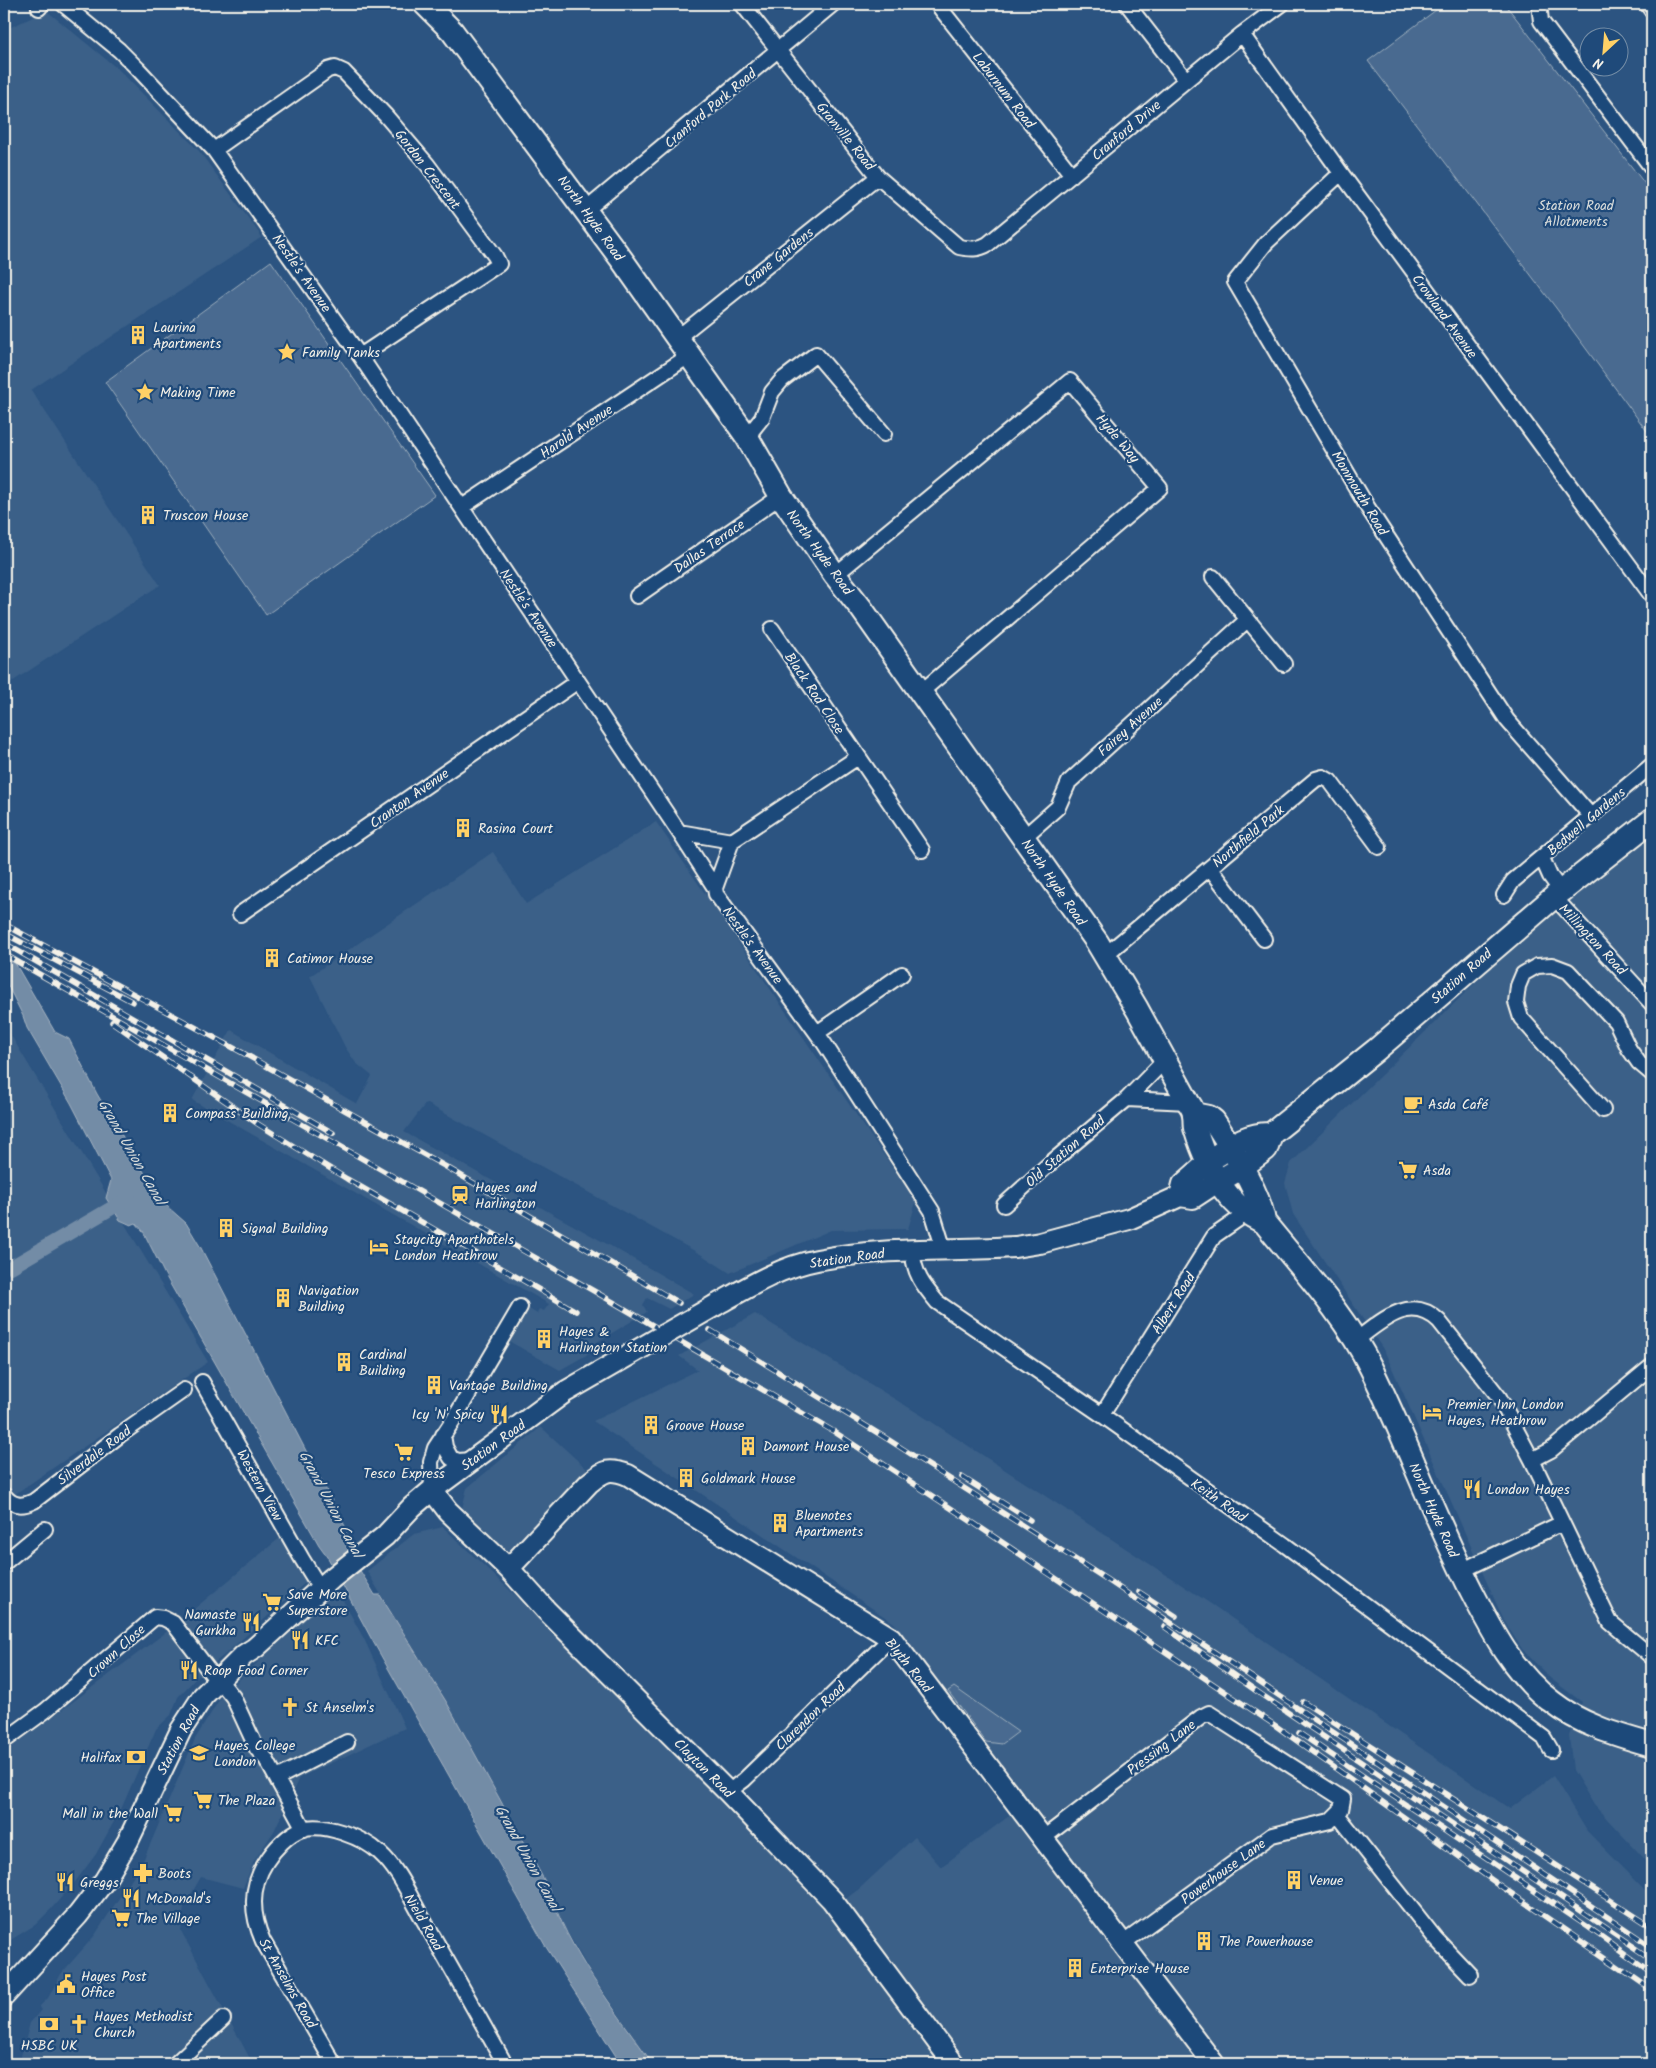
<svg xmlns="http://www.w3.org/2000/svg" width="1656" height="2068" viewBox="0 0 1656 2068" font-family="Kalam,sans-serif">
<rect width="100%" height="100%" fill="#2c5481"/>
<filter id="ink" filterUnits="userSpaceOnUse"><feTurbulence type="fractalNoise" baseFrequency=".02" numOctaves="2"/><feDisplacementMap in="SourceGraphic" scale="10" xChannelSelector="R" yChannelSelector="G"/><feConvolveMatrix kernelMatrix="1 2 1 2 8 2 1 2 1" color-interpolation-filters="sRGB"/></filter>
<g filter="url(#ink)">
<!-- built -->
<path fill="#3b6088" d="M47 11 119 70 199 151 262 237 31 390 160 585 4 687V30Z
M656 822 916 1202 908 1229 831 1230 730 1273 702 1255 426 1103 404 1132 616 1249 694 1294 669 1309 647 1298 643 1305 647 1312 592 1345 597 1349 560 1370 507 1340 526 1307 537 1314 539 1309 544 1311 549 1304 192 1100 231 1030 357 1104 372 1076 356 1063 345 1047 310 976 493 852 526 904Z
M1652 831V1867L1594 1805 1573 1770 1569 1736 1582 1702 1550 1678 1522 1649 1504 1621 1385 1352 1293 1214 1285 1183 1291 1163 1550 910Z
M4 1024 208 1362 15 1494 4 1477Z
M755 1314 921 1415 1211 1604 1510 1809 1553 1776 1587 1831 1652 1897V2064L652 2063 594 1978 556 1912 548 1887 502 1802 447 1703 403 1632 367 1571 414 1534 443 1527 798 1863 832 1909 859 1889 915 1837 941 1867 1029 1801 894 1623 593 1421 698 1370 679 1356Z
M541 1427 589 1471 506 1552 462 1509 467 1488Z
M281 1537 305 1578 306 1582 223 1656 198 1676 178 1697 171 1715 156 1729 122 1807 96 1854 75 1882 51 1909 35 1925 4 1944V1753L165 1633Z
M338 1591 365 1641 405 1728 299 1778 274 1831 254 1861 243 1888 201 1877 184 1906 181 1931 253 2064H22L21 2056 30 2023 41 2010 39 2007 48 1998 61 1974 95 1935 143 1861 195 1739 221 1697 318 1605Z"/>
<!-- green -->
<path fill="#496b90" stroke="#9eaebc" d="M1444 4H1505L1652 193V438L1556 308 1368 61Z
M271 261 435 495 266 615 105 382Z
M954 1687 1018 1732 1002 1744 986 1742 948 1691Z"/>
<!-- water -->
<path fill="#738ca6" stroke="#a7b4c0" d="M4 944 55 1032 69 1039 97 1094 156 1192 169 1208 186 1223 201 1248 346 1528C346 1553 362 1573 375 1595H380L447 1703 548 1887C568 1951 614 2008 652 2063L656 2064H621L546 1947 371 1638 327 1556 319 1545 165 1275 143 1231 136 1223 131 1225 120 1220 106 1198 111 1180 71 1103 27 1028 23 1016 4 978Z"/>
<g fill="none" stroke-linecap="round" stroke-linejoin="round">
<!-- canal -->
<path stroke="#738ca6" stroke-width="14" d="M11 1267 129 1198"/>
<!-- street casing -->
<g stroke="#f4f1e8" stroke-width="18">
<path id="street" d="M63 4 119 50 138 69 214 150 360 356 679 832 715 888 716 894 824 1043 932 1211 944 1250
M742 4 878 177 959 247C970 249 978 250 988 244L1242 34 1282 4
M937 4 1072 175
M1127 4 1186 80
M1539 4 1541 21 1652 168
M1647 4 1652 11
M39 8 42 4
M1242 34 1341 173 1652 596
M214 150 328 70 335 68 344 72 386 116 427 164 495 256 499 264 360 356
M1341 173 1266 243 1235 282 1368 508 1507 720 1591 816
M586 210 833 4
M677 338 878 177
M747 437 762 418 772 392 782 380 816 354 884 434
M462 507 690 355
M835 575 1070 381 1160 488 921 692
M1213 577 1284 664
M637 596 781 496
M772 629 922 850
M679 832 732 841
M1023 838 1058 807 1069 782 1247 620
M1542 858 1550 876 1561 891
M1210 868 1264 939
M715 888 732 841 858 757
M1504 895 1513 881 1652 765
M1554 897 1652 1004
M240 914 578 681
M1104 956 1316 779 1323 777 1330 781 1379 847
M817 1033 902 974
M1127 1099 1188 1102
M1603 1110 1521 1018 1516 1002 1518 986 1523 974 1537 966 1552 965 1568 971 1616 1022 1629 1049 1639 1063 1652 1074
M1004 1205 1047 1166 1127 1099 1165 1060
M912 1251C915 1275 922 1284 937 1302L1102 1415 1285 1545 1544 1738 1551 1750
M1355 1341C1380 1322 1410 1293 1439 1321L1499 1397 1532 1460 1610 1622 1652 1657
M202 1382 302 1559 320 1588
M1102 1415 1214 1236 1253 1209
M443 1435 445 1447 451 1458 458 1461 472 1460
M1532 1460 1551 1450 1652 1366
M432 1490 431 1462 435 1448 454 1419 520 1307
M4 1495C12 1506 22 1507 34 1501L120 1435 184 1390
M4 1563 45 1529
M1461 1571 1562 1523
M219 1680 233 1697 257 1749 266 1759 304 1829
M4 1741 45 1711 155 1617 163 1618 173 1623 217 1681
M277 1778 347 1742
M728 1792 744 1780 891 1638
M1337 1814 1435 1938 1470 1975
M1042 1839 1201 1717 1209 1713 1343 1799 1341 1810 1330 1821 1272 1835 1122 1944
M175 2064 223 2019
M334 2064 263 1941C251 1914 250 1887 266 1862 274 1849 288 1834 302 1829 324 1822 364 1838 380 1853 399 1870 410 1897 423 1919 451 1967 478 2016 505 2064"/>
</g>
<!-- secondary casing -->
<g stroke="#f4f1e8" stroke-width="24">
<path id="secondary" d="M1180 1196 1183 1184 1208 1162
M716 1305C748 1287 780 1267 817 1260 880 1247 950 1251 1015 1247L1040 1243 1129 1219 1180 1196 1193 1198 1219 1181
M432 1490 448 1511 510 1570 546 1610 728 1792 832 1900 954 2064
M510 1570 513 1564 589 1483C605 1470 609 1468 628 1475L891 1638 1214 2064
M4 1996 78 1915 105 1880 128 1841 181 1730 203 1696 244 1655 255 1648 331 1579 385 1536 412 1507 432 1490 565 1392 662 1336"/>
</g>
<!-- primary casing -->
<g stroke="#f4f1e8" stroke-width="26">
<path id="primary" d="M425 4 452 31 622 260 747 437 781 496 835 575 861 608 1097 942 1137 1009 1188 1102C1191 1106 1194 1111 1194 1116 1195 1120 1194 1124 1195 1128 1206 1164 1226 1207 1264 1222 1301 1268 1345 1315 1371 1368 1407 1441 1434 1517 1471 1590 1492 1631 1514 1674 1552 1702 1581 1725 1617 1735 1652 1745
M1194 1114 1209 1117 1214 1121C1229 1144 1261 1195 1264 1222
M1218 1155C1234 1143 1251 1133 1271 1134
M1219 1181 1241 1168 1266 1149 1271 1134 1376 1050 1554 897 1652 820"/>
</g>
<!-- street -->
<use href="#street" stroke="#1f4a7a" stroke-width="14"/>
<!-- secondary -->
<use href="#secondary" stroke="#1f4a7a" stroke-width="20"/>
<!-- primary -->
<use href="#primary" stroke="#1f4a7a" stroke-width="22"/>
<!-- rail casing -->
<g stroke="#f4f1e8" stroke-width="5.5">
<path id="rail" d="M4 924 243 1053 448 1168 679 1303
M4 933 133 1002
M4 943 333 1133
M4 954 613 1302 833 1431 969 1520 1276 1726 1492 1880 1652 1990
M112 1022 258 1124 347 1179 576 1311
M710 1330 889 1440 1106 1579 1652 1947
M962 1477 1030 1520
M1139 1592 1176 1616
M1165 1627 1262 1695 1652 1959
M1303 1702 1652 1927
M1299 1733 1588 1927 1652 1973"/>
</g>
<!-- rail -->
<use href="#rail" stroke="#1f4a7a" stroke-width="4" stroke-dasharray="11" stroke-linecap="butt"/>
<!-- secondary-bridge casing -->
<g stroke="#f4f1e8" stroke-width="24" stroke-linecap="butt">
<path id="secondary-bridge" d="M662 1336 716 1305"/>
</g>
<!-- secondary-bridge -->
<use href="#secondary-bridge" stroke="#1f4a7a" stroke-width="20"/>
</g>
</g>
<!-- icons -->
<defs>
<g id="building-bare" transform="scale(1.5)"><path d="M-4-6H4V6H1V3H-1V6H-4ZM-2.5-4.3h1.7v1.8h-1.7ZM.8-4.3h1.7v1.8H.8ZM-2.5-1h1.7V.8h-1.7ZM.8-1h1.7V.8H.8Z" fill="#ffd166" stroke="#1f4a7a" stroke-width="2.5" paint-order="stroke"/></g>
<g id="sight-bare" transform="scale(1.5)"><path d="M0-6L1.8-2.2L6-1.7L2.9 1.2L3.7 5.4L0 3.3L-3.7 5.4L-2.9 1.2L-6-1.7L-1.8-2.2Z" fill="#ffd166" stroke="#1f4a7a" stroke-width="2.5" paint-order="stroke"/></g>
<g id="cafe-bare" transform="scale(1.5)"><path d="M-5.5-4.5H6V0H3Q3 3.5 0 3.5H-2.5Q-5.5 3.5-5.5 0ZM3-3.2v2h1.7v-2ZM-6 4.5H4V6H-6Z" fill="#ffd166" stroke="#1f4a7a" stroke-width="2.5" paint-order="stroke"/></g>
<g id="supermarket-bare" transform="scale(1.5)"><path d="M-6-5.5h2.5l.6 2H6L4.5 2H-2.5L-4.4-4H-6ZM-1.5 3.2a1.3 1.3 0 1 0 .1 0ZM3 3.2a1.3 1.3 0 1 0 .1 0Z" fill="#ffd166" stroke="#1f4a7a" stroke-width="2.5" paint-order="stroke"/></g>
<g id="station-bare" transform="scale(1.5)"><path d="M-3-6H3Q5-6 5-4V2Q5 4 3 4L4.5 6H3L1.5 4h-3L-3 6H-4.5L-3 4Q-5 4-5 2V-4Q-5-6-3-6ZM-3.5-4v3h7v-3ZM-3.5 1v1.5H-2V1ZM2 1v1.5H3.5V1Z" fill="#ffd166" stroke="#1f4a7a" stroke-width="2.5" paint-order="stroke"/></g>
<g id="hotel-bare" transform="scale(1.5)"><path d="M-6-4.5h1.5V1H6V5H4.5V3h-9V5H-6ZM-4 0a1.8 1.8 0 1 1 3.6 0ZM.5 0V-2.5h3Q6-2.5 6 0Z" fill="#ffd166" stroke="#1f4a7a" stroke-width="2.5" paint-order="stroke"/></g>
<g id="restaurant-bare" transform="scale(1.5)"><path d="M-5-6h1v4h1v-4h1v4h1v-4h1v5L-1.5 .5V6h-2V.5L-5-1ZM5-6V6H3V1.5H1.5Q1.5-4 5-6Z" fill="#ffd166" stroke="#1f4a7a" stroke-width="2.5" paint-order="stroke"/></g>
<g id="church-bare" transform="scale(1.5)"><path d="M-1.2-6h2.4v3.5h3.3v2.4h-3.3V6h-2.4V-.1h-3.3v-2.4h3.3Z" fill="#ffd166" stroke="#1f4a7a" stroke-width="2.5" paint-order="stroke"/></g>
<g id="university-bare" transform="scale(1.5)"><path d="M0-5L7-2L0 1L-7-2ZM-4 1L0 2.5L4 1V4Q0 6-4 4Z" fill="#ffd166" stroke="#1f4a7a" stroke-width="2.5" paint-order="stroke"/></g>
<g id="bank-bare" transform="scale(1.5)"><path d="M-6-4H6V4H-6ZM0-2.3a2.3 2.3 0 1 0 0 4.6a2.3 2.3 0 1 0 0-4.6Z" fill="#ffd166" stroke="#1f4a7a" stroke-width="2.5" paint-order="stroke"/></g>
<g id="pharmacy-bare" transform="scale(1.5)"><path d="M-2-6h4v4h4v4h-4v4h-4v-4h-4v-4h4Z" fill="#ffd166" stroke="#1f4a7a" stroke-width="2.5" paint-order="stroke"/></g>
<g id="civic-bare" transform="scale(1.5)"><path d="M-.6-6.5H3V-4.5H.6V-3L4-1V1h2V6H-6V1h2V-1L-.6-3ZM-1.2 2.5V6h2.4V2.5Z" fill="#ffd166" stroke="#1f4a7a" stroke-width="2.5" paint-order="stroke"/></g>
</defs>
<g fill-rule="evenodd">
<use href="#building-bare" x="138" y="335"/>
<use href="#sight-bare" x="287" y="352"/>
<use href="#sight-bare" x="145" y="392"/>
<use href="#building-bare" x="148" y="515"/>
<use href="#building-bare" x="463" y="828"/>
<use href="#building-bare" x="272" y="958"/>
<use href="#cafe-bare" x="1413" y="1104"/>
<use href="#building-bare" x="170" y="1113"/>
<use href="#supermarket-bare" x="1408" y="1170"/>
<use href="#station-bare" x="460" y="1195"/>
<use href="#building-bare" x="226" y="1228"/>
<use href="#hotel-bare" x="379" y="1247"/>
<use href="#building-bare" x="283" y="1298"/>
<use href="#building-bare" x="544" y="1339"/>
<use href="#building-bare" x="344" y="1362"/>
<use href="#building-bare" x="434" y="1385"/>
<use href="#hotel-bare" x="1432" y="1412"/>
<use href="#restaurant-bare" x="499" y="1414"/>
<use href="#building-bare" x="651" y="1425"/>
<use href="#building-bare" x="748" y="1446"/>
<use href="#supermarket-bare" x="404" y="1452"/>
<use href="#building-bare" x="686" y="1478"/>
<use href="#restaurant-bare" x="1472" y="1489"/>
<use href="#building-bare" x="780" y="1523"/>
<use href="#supermarket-bare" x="272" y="1602"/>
<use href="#restaurant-bare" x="251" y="1622"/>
<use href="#restaurant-bare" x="300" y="1640"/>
<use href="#restaurant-bare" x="189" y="1670"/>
<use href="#church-bare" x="290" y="1707"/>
<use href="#university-bare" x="199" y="1753"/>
<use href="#bank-bare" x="136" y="1757"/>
<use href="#supermarket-bare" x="203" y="1800"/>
<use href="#supermarket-bare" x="173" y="1813"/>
<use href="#pharmacy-bare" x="143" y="1873"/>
<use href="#building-bare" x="1294" y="1880"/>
<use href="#restaurant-bare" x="65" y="1882"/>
<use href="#restaurant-bare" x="131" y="1898"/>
<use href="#supermarket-bare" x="121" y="1918"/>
<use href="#building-bare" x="1204" y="1941"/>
<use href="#building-bare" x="1075" y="1968"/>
<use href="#civic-bare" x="66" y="1984"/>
<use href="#bank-bare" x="49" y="2024"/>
<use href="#church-bare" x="79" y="2024"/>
</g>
<g text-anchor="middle" stroke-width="4.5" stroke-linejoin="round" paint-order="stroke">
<!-- street labels -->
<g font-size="14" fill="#f4f1e8" stroke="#1f4a7a">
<text transform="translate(1004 90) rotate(52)" y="5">Laburnum Road</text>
<text transform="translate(710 108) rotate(-40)" y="5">Cranford Park Road</text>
<text transform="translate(1126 130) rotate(-40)" y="5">Cranford Drive</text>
<text transform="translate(846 136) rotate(51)" y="5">Granville Road</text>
<text transform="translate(428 169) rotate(52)" y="5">Gordon Crescent</text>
<text transform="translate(591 218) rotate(54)" y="5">North Hyde Road</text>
<text transform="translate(778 257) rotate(-39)" y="5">Crane Gardens</text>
<text transform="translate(302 273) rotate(55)" y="5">Nestle's Avenue</text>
<text transform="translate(1445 316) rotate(54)" y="5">Crowland Avenue</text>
<text transform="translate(576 431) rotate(-34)" y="5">Harold Avenue</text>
<text transform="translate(1118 438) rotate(50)" y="5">Hyde Way</text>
<text transform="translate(1360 493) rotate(59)" y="5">Monmouth Road</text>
<text transform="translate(709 546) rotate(-35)" y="5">Dallas Terrace</text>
<text transform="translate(820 552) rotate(54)" y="5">North Hyde Road</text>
<text transform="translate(529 608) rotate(56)" y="5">Nestle's Avenue</text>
<text transform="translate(815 693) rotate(56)" y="5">Black Rod Close</text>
<text transform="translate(1130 726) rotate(-42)" y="5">Fairey Avenue</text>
<text transform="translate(409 798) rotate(-35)" y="5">Cranton Avenue</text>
<text transform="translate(1586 821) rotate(-40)" y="5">Bedwell Gardens</text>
<text transform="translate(1248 836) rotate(-40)" y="5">Northfield Park</text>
<text transform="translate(1054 882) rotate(55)" y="5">North Hyde Road</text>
<text transform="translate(1593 939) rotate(47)" y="5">Millington Road</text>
<text transform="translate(753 945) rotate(54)" y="5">Nestle's Avenue</text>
<text transform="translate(1461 976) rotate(-41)" y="5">Station Road</text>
<text transform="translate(1065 1151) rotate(-41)" y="5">Old Station Road</text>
<text transform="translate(847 1258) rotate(-8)" y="5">Station Road</text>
<text transform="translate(1173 1303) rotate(-58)" y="5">Albert Road</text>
<text transform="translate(493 1445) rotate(-36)" y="5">Station Road</text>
<text transform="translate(94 1455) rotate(-37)" y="5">Silverdale Road</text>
<text transform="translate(260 1485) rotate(61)" y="5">Western View</text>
<text transform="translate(1219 1500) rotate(35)" y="5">Keith Road</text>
<text transform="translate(1434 1510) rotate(66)" y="5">North Hyde Road</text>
<text transform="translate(116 1651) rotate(-42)" y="5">Crown Close</text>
<text transform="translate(909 1665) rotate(51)" y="5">Blyth Road</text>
<text transform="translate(810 1716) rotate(-44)" y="5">Clarendon Road</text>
<text transform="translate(178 1740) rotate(-62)" y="5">Station Road</text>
<text transform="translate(1161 1747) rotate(-37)" y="5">Pressing Lane</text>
<text transform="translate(704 1768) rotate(45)" y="5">Clayton Road</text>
<text transform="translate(1223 1871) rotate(-36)" y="5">Powerhouse Lane</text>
<text transform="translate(424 1922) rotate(60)" y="5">Nield Road</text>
<text transform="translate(288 1983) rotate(60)" y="5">St Anselms Road</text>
</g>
<!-- park labels -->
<g font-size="14" fill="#dadddb" stroke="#1f4a7a">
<text x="1576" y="210">Station Road<tspan x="1576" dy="16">Allotments</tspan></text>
</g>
<!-- poi labels -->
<g font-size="14" fill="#f4f1e8" stroke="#1f4a7a" text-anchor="start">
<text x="153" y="332">Laurina<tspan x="153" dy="16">Apartments</tspan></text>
<text x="302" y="357">Family Tanks</text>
<text x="160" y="397">Making Time</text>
<text x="163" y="520">Truscon House</text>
<text x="478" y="833">Rasina Court</text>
<text x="287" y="963">Catimor House</text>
<text x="1428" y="1109">Asda Café</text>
<text x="185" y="1118">Compass Building</text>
<text x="1423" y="1175">Asda</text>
<text x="475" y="1192">Hayes and<tspan x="475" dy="16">Harlington</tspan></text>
<text x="241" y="1233">Signal Building</text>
<text x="394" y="1244">Staycity Aparthotels<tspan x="394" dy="16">London Heathrow</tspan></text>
<text x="298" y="1295">Navigation<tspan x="298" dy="16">Building</tspan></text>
<text x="559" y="1336">Hayes &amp;<tspan x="559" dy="16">Harlington Station</tspan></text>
<text x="359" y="1359">Cardinal<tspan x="359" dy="16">Building</tspan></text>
<text x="449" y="1390">Vantage Building</text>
<text x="1447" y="1409">Premier Inn London<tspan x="1447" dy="16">Hayes, Heathrow</tspan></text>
<text x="484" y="1419" text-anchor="end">Icy 'N' Spicy</text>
<text x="666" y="1430">Groove House</text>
<text x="763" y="1451">Damont House</text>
<text x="404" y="1478" text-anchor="middle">Tesco Express</text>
<text x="701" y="1483">Goldmark House</text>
<text x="1487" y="1494">London Hayes</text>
<text x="795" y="1520">Bluenotes<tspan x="795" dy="16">Apartments</tspan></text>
<text x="287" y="1599">Save More<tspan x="287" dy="16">Superstore</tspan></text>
<text x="236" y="1619" text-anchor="end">Namaste<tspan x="236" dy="16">Gurkha</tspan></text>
<text x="315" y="1645">KFC</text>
<text x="204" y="1675">Roop Food Corner</text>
<text x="305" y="1712">St Anselm's</text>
<text x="214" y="1750">Hayes College<tspan x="214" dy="16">London</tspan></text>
<text x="121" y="1762" text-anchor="end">Halifax</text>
<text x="218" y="1805">The Plaza</text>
<text x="158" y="1818" text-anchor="end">Mall in the Wall</text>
<text x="158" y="1878">Boots</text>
<text x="1309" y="1885">Venue</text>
<text x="80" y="1887">Greggs</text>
<text x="146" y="1903">McDonald's</text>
<text x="136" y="1923">The Village</text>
<text x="1219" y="1946">The Powerhouse</text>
<text x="1090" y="1973">Enterprise House</text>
<text x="81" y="1981">Hayes Post<tspan x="81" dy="16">Office</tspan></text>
<text x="94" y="2021">Hayes Methodist<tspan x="94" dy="16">Church</tspan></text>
<text x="49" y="2050" text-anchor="middle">HSBC UK</text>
</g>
<!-- water labels -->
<g font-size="15" font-style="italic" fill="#dadddb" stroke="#1f4a7a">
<text transform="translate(132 1152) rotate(60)" y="5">Grand Union Canal</text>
<text transform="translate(331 1504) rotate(62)" y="5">Grand Union Canal</text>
<text transform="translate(528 1858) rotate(61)" y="5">Grand Union Canal</text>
</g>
</g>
<!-- margin -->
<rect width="1656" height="2068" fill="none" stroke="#1f4a7a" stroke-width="20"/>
<rect x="10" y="10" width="1636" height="2048" fill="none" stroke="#f4f1e8" stroke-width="2" filter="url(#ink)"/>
<!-- north arrow -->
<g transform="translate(1604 52) rotate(206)"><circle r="24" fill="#1f4a7a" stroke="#748da6"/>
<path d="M0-4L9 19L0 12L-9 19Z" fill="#ffd166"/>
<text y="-8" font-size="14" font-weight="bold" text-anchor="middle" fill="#f4f1e8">N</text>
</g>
</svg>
